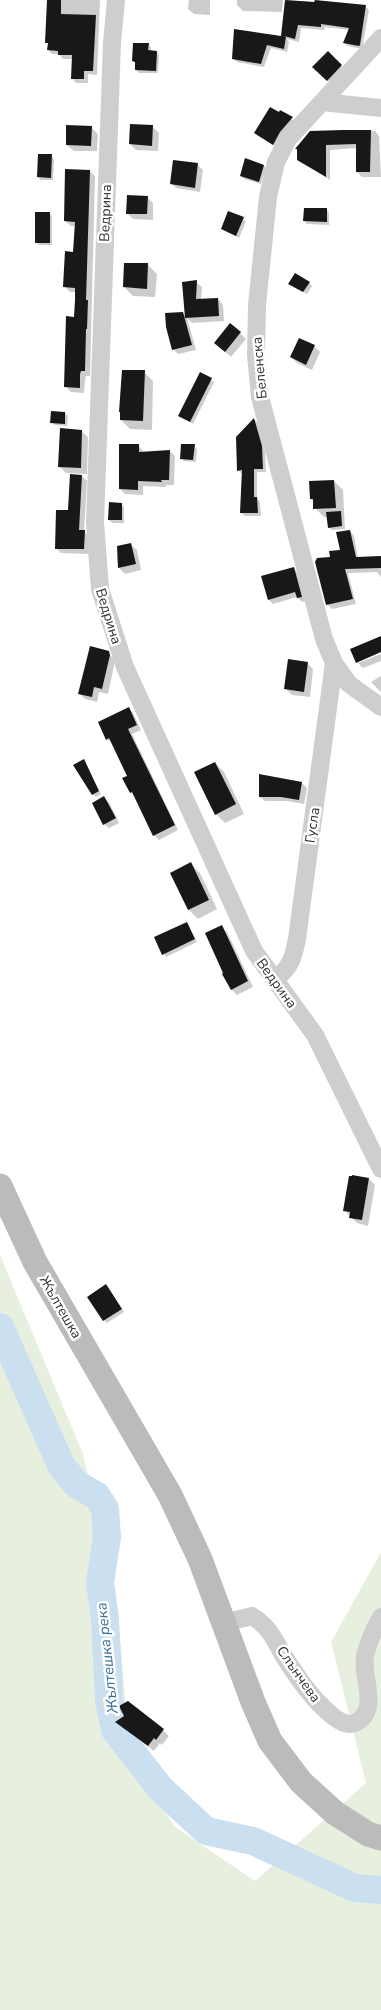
<svg xmlns="http://www.w3.org/2000/svg" width="381" height="2010" viewBox="0 0 381 2010" font-family="'Nunito Sans',sans-serif">
<rect width="100%" height="100%" fill="#fff"/>
<!-- green -->
<path fill="#e7efdf" d="M0 1255 83 1454 105 1547 121 1649 130 1756 175 1827 255 1881 366 1783 331 1642 381 1552V2010H0Z"/>
<!-- shadow -->
<path fill="#0003" d="M48 0H100L97 75 88 74V83H76L72 78 73 59H63L59 54H52L48 50 49 45 47 43Z
M189 0H210V15L194 14 188 9Z
M237 0H283L282 12 243 11 237 5Z
M286 0 365 6 369 10 362 49 348 46 344 43 349 30 325 27 324 30 301 28 299 42 287 39 289 42 287 52 271 48 264 67 237 62 234 59 283 37Z
M148 44 151 47V52H157L159 55 158 73H139L136 70 137 64 134 61Z
M328 53 347 72 334 86 314 67Z
M280 112 297 123 278 148 255 133Z
M91 127 98 134 97 151H74L67 145Z
M153 127 159 133 158 151 136 150 130 144Z
M375 131 379 136 381 177H362L357 172V148L330 150V180L298 159 299 151 296 149 310 132Z
M51 156 54 159 53 180H41L38 177Z
M198 165 203 170 200 192 176 188 171 183Z
M264 166 266 168 261 184 244 179 241 176Z
M90 171 95 176 90 376H86L85 380 84 393 71 392 66 387 76 318V292H70L65 287 74 253 76 226H71L65 221Z
M147 197 153 203V220L133 219 127 213Z
M327 210 329 212V225L307 224 304 221Z
M228 212 246 221 239 238 222 229Z
M49 213 52 216V245H39L36 242Z
M148 265 157 274 155 297 133 296 124 287Z
M196 282 202 287 201 300 218 299 223 305 224 321 192 323 187 318 196 350 178 354 173 349 182 313 186 317Z
M309 283 312 286 307 294 293 286Z
M240 333 246 339 231 357 222 349Z
M314 346 320 352 312 370 297 363 291 357Z
M144 372 153 381 152 430 130 429 121 420V380Z
M200 374 214 382 193 424 180 416Z
M65 413 68 416 67 426 55 425 52 422Z
M255 420 258 423 265 451 266 472H257V498L260 502 261 516H245L241 513 242 474 239 471 237 438Z
M81 431 88 437 87 474 66 473 60 467Z
M138 445 143 451V453L170 451 175 456 174 485H166V487L143 486V495L125 494 120 489Z
M194 446 197 449 196 462 184 461 181 458Z
M82 476 87 481 84 531 89 536V554L61 553 56 548Z
M334 481 343 490 345 529 332 530 329 527 328 517H324L315 508 314 502 311 499Z
M121 504 124 507V523H112L109 520Z
M350 531 354 536 358 558 381 557V577L377 572 348 573 356 604 332 609 328 605 316 562 332 558 341 551Z
M130 544 137 550 141 570 125 574 119 568 117 557 120 556Z
M294 569 298 573 305 601 302 602 297 597 273 604 269 600Z
M378 639 381 642V651L358 661V663L381 654V661L363 668 357 662 352 650Z
M108 652 115 661 108 694 99 692 97 702 85 699 79 693Z
M307 663 313 669 310 697 292 695 286 689Z
M381 676V692L371 682Z
M129 709 133 713 141 730 132 734 178 830 159 840 154 835 135 796 131 792 128 776 113 743 107 739Z
M84 761 101 794 96 797 93 794Z
M215 763 224 772 244 814 225 823 216 814Z
M302 783 307 788 304 804 287 801H265L260 797Z
M104 798 109 802 119 823 109 828 104 824Z
M191 864 200 873 217 909 198 919 189 910 171 874Z
M187 923 197 942 166 957 156 938Z
M221 927 227 932 253 987 237 995 232 990Z
M369 1179 375 1185 368 1226 357 1223 344 1210Z
M109 1289 124 1312 107 1323 104 1320Z
M126 1716 163 1730 169 1736 162 1745 160 1743 154 1751 117 1723Z"/>
<g fill="none" stroke-linecap="round" stroke-linejoin="round">
<!-- river -->
<path stroke="#cadfef" stroke-width="28" d="M0 1327 61 1465 76 1484 97 1496 105 1509 107 1537 100 1583 105 1618 109 1699 115 1730 160 1788 206 1831 253 1841 355 1888 381 1890"/>
</g>
<!-- building -->
<path fill="#181818" d="M47 0H61V14L96 15 93 71H84V79H71L72 55H58V51L47 50 48 43H45Z
M285 0 314 2 315 0 366 5 360 45 359 46 343 43 349 28 321 24V27L298 25 295 39 284 36 286 37 284 49 267 45 261 64 232 59 234 29 281 36Z
M133 43H149L148 50 157 51 156 71 135 70V62L132 61Z
M328 51 342 65 327 81 312 67Z
M270 107 279 112 280 110 293 117 280 132 273 145 254 133Z
M130 124 153 125 152 146 129 144Z
M66 125 92 126 91 146 66 145Z
M343 130H371L370 172H356V144L326 145V177L297 160V149H295L310 131Z
M38 154H52L51 178 37 177Z
M245 158 264 165 259 182 240 176Z
M173 160 198 163 195 188 170 184Z
M65 169 90 170 86 300H88L87 329H86L85 371H81L80 374V388L64 387 66 316 74 317 75 300V288L63 287 65 251 73 252 75 222 64 221Z
M127 195 148 196 147 214H126Z
M304 208H327V222L303 221Z
M228 211 244 217 236 236 221 229Z
M35 212H50V243H35Z
M124 263H148L147 289 123 287Z
M295 273 310 282 303 292 288 284Z
M197 280 196 299 218 298 219 316 185 318 182 282Z
M183 312 192 345 172 350 166 327 165 313Z
M230 323 241 332 225 352 214 343Z
M299 338 315 345 306 365 290 357Z
M122 370H145L143 421 120 420V412H119Z
M200 372 212 378 190 422 178 416Z
M51 411 65 412V424L50 423Z
M254 418 262 446 263 469H254V497H257L258 513H240L242 470 237 471 236 437Z
M60 428 82 430 81 468 58 467Z
M119 444H139V452L170 450 169 480H161L162 482 138 481V490L119 489Z
M181 444H195L193 460 180 459Z
M70 474 82 475 79 530H85L84 549H55L56 510H68Z
M334 480 336 508 313 509V499H310L309 481Z
M109 502 122 503V520H108Z
M341 511 342 526 328 528 326 512Z
M350 530 356 557 381 556V568L345 569 353 599 326 605 315 562 317 558 330 557 329 551 340 550 336 532Z
M131 543 136 564 118 568 117 546Z
M294 567 302 597 297 598 295 592 268 600 261 576Z
M381 636V652L356 663 350 649Z
M90 646 109 651 110 655 102 689 94 687 92 697 78 694Z
M288 659 308 662 304 692 284 689Z
M129 707 137 725 128 729 175 825 153 836 132 792 130 793 122 778 127 776 109 738 106 740 98 722Z
M84 759 99 791 92 795 73 765Z
M215 762 236 804 215 815 194 772Z
M259 774 302 782 299 800 281 797H259Z
M104 796 116 818 103 825 92 803Z
M191 862 209 900 188 910 170 873Z
M187 922 195 939 162 955 154 937Z
M222 925 248 981 231 990 222 974 223 973 205 933Z
M352 1175 369 1178 362 1220 349 1218 350 1212 343 1211 349 1176H352Z
M106 1284 122 1309 103 1321 87 1297Z
M128 1701 164 1729 156 1740 154 1738 148 1746 115 1722 124 1716 119 1706Z"/>
<g fill="none" stroke-linecap="round" stroke-linejoin="round">
<!-- minor -->
<path stroke="#cecece" stroke-width="18" d="M116 0 112 43 95 522 100 589 125 667 254 951 315 1035 381 1169
M381 38 288 139 276 162 268 197 257 305 256 355 260 397 324 639 334 663 349 684 381 707
M322 102 381 108
M274 980C291 967 293 959 297 939L334 663
M224 1623 252 1616C271 1628 274 1640 285 1658 298 1678 310 1696 328 1712 334 1718 346 1727 355 1723 381 1710 361 1678 365 1656 368 1644 374 1629 381 1617"/>
<!-- secondary -->
<path stroke="#bbb" stroke-width="25" d="M0 1186 35 1262 170 1495 200 1559 253 1702 270 1741 301 1782 335 1813 368 1834 381 1838"/>
</g>
<g text-anchor="middle" stroke-width="5" stroke-linejoin="round" paint-order="stroke">
<!-- street labels -->
<g font-size="14" fill="#313131" stroke="#fff">
<text transform="translate(105 213) rotate(-88)" y="5">Ведрина</text>
<text transform="translate(259 368) rotate(-95)" y="5">Беленска</text>
<text transform="translate(109 616) rotate(73)" y="5">Ведрина</text>
<text transform="translate(312 825) rotate(-82)" y="5">Гусла</text>
<text transform="translate(277 983) rotate(54)" y="5">Ведрина</text>
<text transform="translate(61 1307) rotate(60)" y="5">Жълтешка</text>
<text transform="translate(299 1674) rotate(55)" y="5">Слънчева</text>
</g>
<!-- water labels -->
<g font-size="15" font-style="italic" fill="#396f9a" stroke="#fff">
<text transform="translate(107 1658) rotate(-96)" y="5">Жълтешка река</text>
</g>
</g>
</svg>
